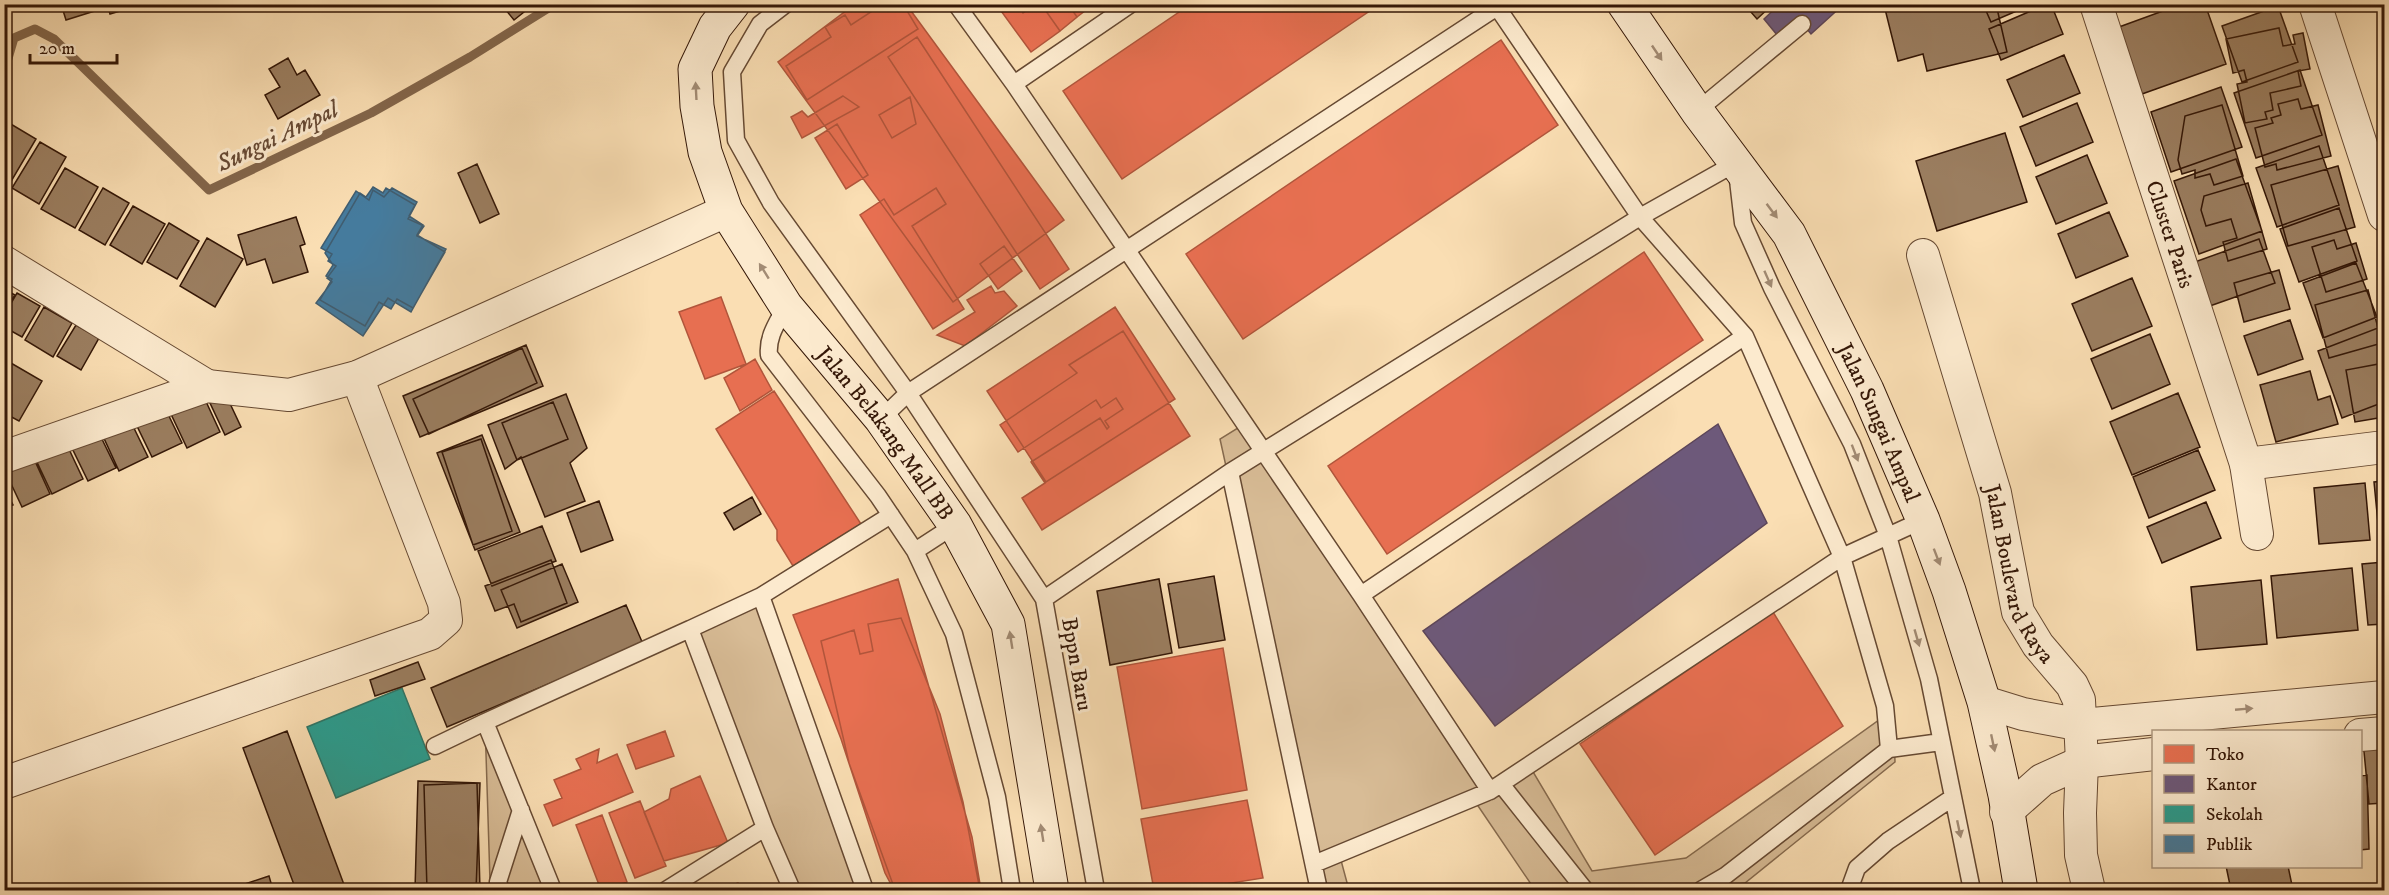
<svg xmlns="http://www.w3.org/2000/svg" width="2389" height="895" viewBox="0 0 2389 895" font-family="'IM FELL DW Pica',serif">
<rect width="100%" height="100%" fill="#fadeb3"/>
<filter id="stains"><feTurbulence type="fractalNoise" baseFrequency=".00333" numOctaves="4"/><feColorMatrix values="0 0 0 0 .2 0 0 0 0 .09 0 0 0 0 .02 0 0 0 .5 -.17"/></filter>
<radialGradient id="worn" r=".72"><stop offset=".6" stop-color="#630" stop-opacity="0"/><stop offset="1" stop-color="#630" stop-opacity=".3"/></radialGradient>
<!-- green -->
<path fill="#d8bc96" stroke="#866a4e" stroke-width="1.5" d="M1241 426 1490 790 1529 765 1592 871 1686 858 1893 710 1895 762 1745 883 1689 890H1535L1472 797 1339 853 1349 890H1319L1220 439Z
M761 596 865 890H788L690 629Z
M485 722 555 890H514L490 881Z"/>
<!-- shops -->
<path fill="#e76f51" stroke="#b1553b" stroke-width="1.5" d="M855 4H906L1064 220 953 302 778 62Z
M883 4H903L918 29 807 100 786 66 831 37 825 27 845 15 851 25Z
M996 4H1041L1060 31 1031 52Z
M1017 4H1036L1023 13Z
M1041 4H1068L1077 17 1060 31Z
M1068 4H1094L1077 17Z
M1191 4H1380L1122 179 1063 91Z
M917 37 1069 269 1040 289 888 57Z
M1501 40 1558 125 1243 339 1186 254Z
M843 96 859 107 802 138 791 117 802 111 808 117Z
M910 97 916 124 892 138 879 115Z
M837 124 868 175 846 189 815 138Z
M936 188 946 204 912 226 964 309 933 329 860 215 884 199 894 215Z
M1004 246 1022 271 998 289 980 264Z
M1644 252 1703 340 1387 554 1328 466Z
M991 286 995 293 1004 291 1017 306 965 346 937 335 975 312 967 300Z
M721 297 746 364 705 379 679 312Z
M1115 307 1175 399 1046 482 987 391Z
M1123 331 1190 436 1042 530 1022 498 1045 483 1031 462 1100 418 1107 429 1109 427 1105 421 1123 409 1116 398 1101 408 1096 400 1018 452 1000 425 1077 373 1069 365Z
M755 359 772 390 740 411 724 378Z
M774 391 861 524 793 566 777 540V530L716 429Z
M898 579 972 837 981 890H894L885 873 841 739 793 615Z
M1773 612 1843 726 1655 855 1580 744Z
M901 618 940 714 963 802 980 890H895L849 763 821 641 854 630 860 654 873 651 868 624Z
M1223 648 1247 790 1142 809 1117 667Z
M665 731 674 756 636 769 627 745Z
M599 749 597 763 617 754 633 792 553 826 544 805 562 798 554 780 581 769 576 759Z
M700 776 728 843 664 861 644 812 669 799 671 789Z
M1247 800 1263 878 1188 890H1154L1141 819Z
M640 801 666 866 635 878 609 813Z
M602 815 627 882 604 890H601L576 825Z
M738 883 742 890H720Z"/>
<!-- offices -->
<path fill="#6d597a" stroke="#5c4558" stroke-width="1.5" d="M1780 4H1844L1811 34 1797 17 1777 35 1764 19Z
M1718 424 1767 523 1495 726 1423 631Z"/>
<!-- schools -->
<path fill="#2a9d8f" stroke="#2d7566" stroke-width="1.5" d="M402 688 430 759 336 798 307 727Z"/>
<!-- public -->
<path fill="#457b9d" stroke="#405d70" stroke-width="1.5" d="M373 187 383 193 386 188 415 205 409 216 423 225 417 235 445 252 413 308 397 299 391 309 379 302 365 326 320 300 332 279 326 276 333 265 325 253 360 193 366 197Z
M392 188 417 202 408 219 424 226 417 236 446 249 411 312 388 298 363 336 316 303 332 282 327 278 336 266 328 261 332 254 321 248 356 191 369 200 373 190 384 197Z"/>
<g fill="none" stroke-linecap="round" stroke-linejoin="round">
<!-- stream -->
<path stroke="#83664b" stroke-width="9" d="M4 72 14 38 35 29 54 39 209 190 371 113 470 57 555 4"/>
</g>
<!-- building -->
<path fill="#9b7e60" stroke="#341707" stroke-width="1.5" d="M61 4H96L98 10 66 20Z
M107 4H140V5L110 14Z
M501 4H534L514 20Z
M1744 4H1773L1757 19Z
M1901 4H1996L2007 52 1927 71 1923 54 1898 61 1885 9Z
M1983 4H2033L1991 22Z
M2047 4H2051L2063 34 2001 60 1989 29Z
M2182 4H2205L2226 64 2142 94 2119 27Z
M2278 6 2298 62 2242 82 2222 26Z
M2279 28 2283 46 2295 44 2293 35 2303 33 2310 69 2298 71 2301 86 2270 93 2273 110 2265 112 2267 119 2245 123 2237 84 2247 82 2244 70 2233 73 2226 39Z
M2064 55 2080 93 2023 117 2007 80Z
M288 58 297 75 305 70 320 95 278 119 265 95 280 87 269 69Z
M2300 70 2322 135 2256 158 2234 93Z
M2221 87 2242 147 2171 172 2151 112Z
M2298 99 2301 109 2318 105 2331 156 2277 170 2276 164 2265 167 2255 128 2273 123 2271 118 2281 115 2278 104Z
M2077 103 2093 142 2036 166 2020 127Z
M2222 105 2243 176 2214 185 2210 174 2195 178V170L2182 174 2178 160 2185 116Z
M4 120 36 139 6 190 4 189Z
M2005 133 2027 202 1937 231 1916 161Z
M40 142 66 157 39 204 12 188Z
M2319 146 2339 205 2277 227 2256 168Z
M2087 155 2107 203 2056 224 2036 177Z
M2236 159 2262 231 2199 254 2174 181Z
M477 164 499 214 480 223 458 173Z
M2338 166 2355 227 2288 246 2271 185Z
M65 168 98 187 75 228 41 209Z
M2248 183 2267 249 2228 261 2223 242 2237 238 2231 219 2206 226 2201 210 2204 196Z
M103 188 129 203 105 245 79 230Z
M133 206 165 224 142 264 110 245Z
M2339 208 2357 261 2299 282 2280 229Z
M2109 212 2128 256 2076 278 2058 234Z
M296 217 305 244 300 246 308 272 273 283 265 259 247 265 238 235Z
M169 223 199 241 177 279 147 262Z
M207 238 243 259 215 307 180 286Z
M2259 239 2275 283 2207 307 2192 263Z
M2334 240 2337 249 2356 243 2367 279 2326 292 2312 247Z
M2356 263 2377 317 2323 338 2303 283Z
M2279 270 2290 309 2244 322 2234 283Z
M2132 278 2152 326 2092 351 2072 304Z
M4 289 15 295 4 312Z
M2368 290 2382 343 2329 358 2315 305Z
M17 293 40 306 22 337 4 327V315Z
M44 307 72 323 53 357 25 340Z
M2290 320 2303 359 2258 375 2244 336Z
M76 325 99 338 81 370 57 356Z
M2383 326 2384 402 2342 418 2318 351Z
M2150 334 2170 384 2112 409 2091 359Z
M526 345 543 386 420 437 403 396Z
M522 348 537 383 429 434 413 399Z
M4 359 42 381 19 421 4 413Z
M2384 363V417L2355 422 2346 370Z
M2310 371 2318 400 2330 396 2338 424 2276 442 2260 385Z
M2178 393 2200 447 2132 475 2110 422Z
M566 394 587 448 570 463 585 501 545 517 521 457 505 469 488 425Z
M203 395 220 432 187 448 170 412Z
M226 395 241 427 225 435 210 403Z
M553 402 568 439 517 460 502 423Z
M166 410 182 443 152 457 136 424Z
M130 420 148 457 119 471 102 434Z
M99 433 116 468 88 481 71 446Z
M482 435 520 532 475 550 437 453Z
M481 439 512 531 473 545 442 452Z
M67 445 83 479 52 494 36 460Z
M2198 450 2215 490 2149 518 2133 477Z
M34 459 50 494 22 507 6 473Z
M2384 481V544H2380L2374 482Z
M2365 483 2370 540 2319 544 2314 488Z
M4 487 13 505 4 509Z
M752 497 761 514 734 530 724 513Z
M599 501 613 540 581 552 567 513Z
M2206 502 2221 538 2162 563 2147 527Z
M542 526 556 561 492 586 478 551Z
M551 560 567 603 521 622 514 604 495 611 485 586Z
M2384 562V624L2368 625 2362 564Z
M562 564 578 602 517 628 501 590Z
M2352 568 2358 630 2277 638 2271 576Z
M1214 576 1225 640 1179 648 1168 584Z
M1159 579 1172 653 1110 665 1097 591Z
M2261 580 2267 644 2197 650 2191 587Z
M626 605 643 644 447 727 431 688Z
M418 662 425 679 375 696 370 680Z
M287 731 346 890H296L243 748Z
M2384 738V803L2369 804 2363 741Z
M2367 775 2369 849 2360 850V776Z
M418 781 480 783 476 890H415Z
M477 783 480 890H427L424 785Z
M2226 866H2288L2293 890H2231Z
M269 876 273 890H227Z"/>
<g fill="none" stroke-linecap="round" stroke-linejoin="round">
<!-- service casing -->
<g stroke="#664932" stroke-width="19">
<path id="service" d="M786 4 760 24 732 72 736 140 771 203 908 393 1044 599
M956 4 1014 84 1361 595 1490 791
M1495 4 1640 217 1745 336 1842 557 1885 706 1889 749 1725 876 1701 890
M1014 84 1131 4
M1697 111 1802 24
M786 306C778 322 767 336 769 355L878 496 915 551 954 634 997 797 1012 890
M881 419 908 393 1497 7
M1230 472 1319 890
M915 551 955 525
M1361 595 1745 336
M761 596 690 629 765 828 792 890
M435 746 485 722
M1889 749 1941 742
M1501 784 1585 890
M1314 864 1490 791 1842 557 1923 520
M501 890 498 882 521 810
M553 890 485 722 690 629
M666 890 765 828
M865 890 761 596 891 515
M1096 890 1044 599 1230 472 1640 217 1736 163 1743 223 1772 288 1852 444 1888 536 1929 679 1972 890
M1849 890 1857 868 1888 841 1952 798"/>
</g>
<!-- minor casing -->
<g stroke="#664932" stroke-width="34">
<g id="minor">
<path id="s1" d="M2096 4 2246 464 2257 534"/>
<path d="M2315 4 2384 215"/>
<path id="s2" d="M1923 255 1995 493 2018 612 2038 645 2072 685 2079 700 2082 762 2080 813 2081 855 2089 890"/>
<path d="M4 262 207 386"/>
<path d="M4 457 207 386 289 395 357 377 726 211"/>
<path d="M2246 464 2384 447"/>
<path d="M1984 702 2023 714 2082 725 2384 697"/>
<path d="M2360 735 2384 733"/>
<path d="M4 783 430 634 446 620 444 603 357 377"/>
<path d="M2006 812 2042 780 2082 762 2154 754"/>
</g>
</g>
<!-- secondary casing -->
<g stroke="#341707" stroke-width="35">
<g id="secondary">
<path id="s3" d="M733 4 715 27 695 69 697 106 705 152 726 211 786 306 881 419 955 525 1008 624 1052 890"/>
<path id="s4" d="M1624 4 1697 111 1789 234 1867 390 1923 520 1949 591 1984 702 2005 795 2021 890"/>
</g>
</g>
<!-- service -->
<use href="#service" stroke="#fceace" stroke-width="16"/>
<!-- minor -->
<use href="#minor" stroke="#fceace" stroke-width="32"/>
<!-- secondary -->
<use href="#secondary" stroke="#fceace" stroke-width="33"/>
</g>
<!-- one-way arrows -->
<defs><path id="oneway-solid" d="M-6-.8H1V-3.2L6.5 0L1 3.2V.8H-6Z" transform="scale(1.5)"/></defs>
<g fill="#a28b74">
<use href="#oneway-solid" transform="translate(1657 53) rotate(56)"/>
<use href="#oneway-solid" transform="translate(696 91) rotate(-93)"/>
<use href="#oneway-solid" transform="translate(1772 211) rotate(53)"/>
<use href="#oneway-solid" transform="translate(764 271) rotate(-122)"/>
<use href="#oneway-solid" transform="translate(1768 279) rotate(66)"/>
<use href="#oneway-solid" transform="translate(1855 453) rotate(69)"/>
<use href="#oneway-solid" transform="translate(1937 557) rotate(69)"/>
<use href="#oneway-solid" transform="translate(1917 638) rotate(74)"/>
<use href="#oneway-solid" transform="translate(1011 640) rotate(-99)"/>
<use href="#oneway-solid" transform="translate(2244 709) rotate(-5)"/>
<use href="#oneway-solid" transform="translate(1993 743) rotate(78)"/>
<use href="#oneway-solid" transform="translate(1959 829) rotate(78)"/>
<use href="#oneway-solid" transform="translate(1042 833) rotate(-99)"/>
</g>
<g text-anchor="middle" stroke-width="6" stroke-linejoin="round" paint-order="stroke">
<!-- street labels -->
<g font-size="22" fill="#341707" stroke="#fceace">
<text dy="8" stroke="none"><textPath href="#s1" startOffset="242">Cluster Paris</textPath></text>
<text dy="8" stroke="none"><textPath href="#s4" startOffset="492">Jalan Sungai Ampal</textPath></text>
<text dy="8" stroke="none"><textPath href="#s3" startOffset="496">Jalan Belakang Mall BB</textPath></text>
<text dy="8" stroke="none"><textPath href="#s2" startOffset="334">Jalan Boulevard Raya</textPath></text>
<text transform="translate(1078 664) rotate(80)" y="8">Bppn Baru</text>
</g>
<!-- water labels -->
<g font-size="24" font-style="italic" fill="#684b35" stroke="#fceace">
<text transform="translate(277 136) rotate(-26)" y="8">Sungai Ampal</text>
</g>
</g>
<!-- margin -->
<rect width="2389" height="895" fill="none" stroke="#fadeb3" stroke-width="24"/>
<rect x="6" y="6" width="2377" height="883" fill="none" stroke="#341707" stroke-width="3"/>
<rect x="12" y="12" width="2365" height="871" fill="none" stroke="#341707" stroke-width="1.5"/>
<!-- legend -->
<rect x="2152" y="730" width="210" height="138" fill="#fceace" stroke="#ac967e" stroke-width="1.5"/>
<rect x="2164" y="745" width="30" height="18" fill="#e76f51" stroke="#ac967e" stroke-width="1.5"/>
<text x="2206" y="760" font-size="18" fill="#341707">Toko</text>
<rect x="2164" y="775" width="30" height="18" fill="#6d597a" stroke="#ac967e" stroke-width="1.5"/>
<text x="2206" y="790" font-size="18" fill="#341707">Kantor</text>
<rect x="2164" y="805" width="30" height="18" fill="#2a9d8f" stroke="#ac967e" stroke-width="1.5"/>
<text x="2206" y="820" font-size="18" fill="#341707">Sekolah</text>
<rect x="2164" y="835" width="30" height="18" fill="#457b9d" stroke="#ac967e" stroke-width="1.5"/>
<text x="2206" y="850" font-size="18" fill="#341707">Publik</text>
<!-- scale -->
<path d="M30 54v9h87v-9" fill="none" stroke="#341707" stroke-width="3"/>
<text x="39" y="54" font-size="18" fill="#341707" stroke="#fceace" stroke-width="4.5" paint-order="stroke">20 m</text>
<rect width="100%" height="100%" filter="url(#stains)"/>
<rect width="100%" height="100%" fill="url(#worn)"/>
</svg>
